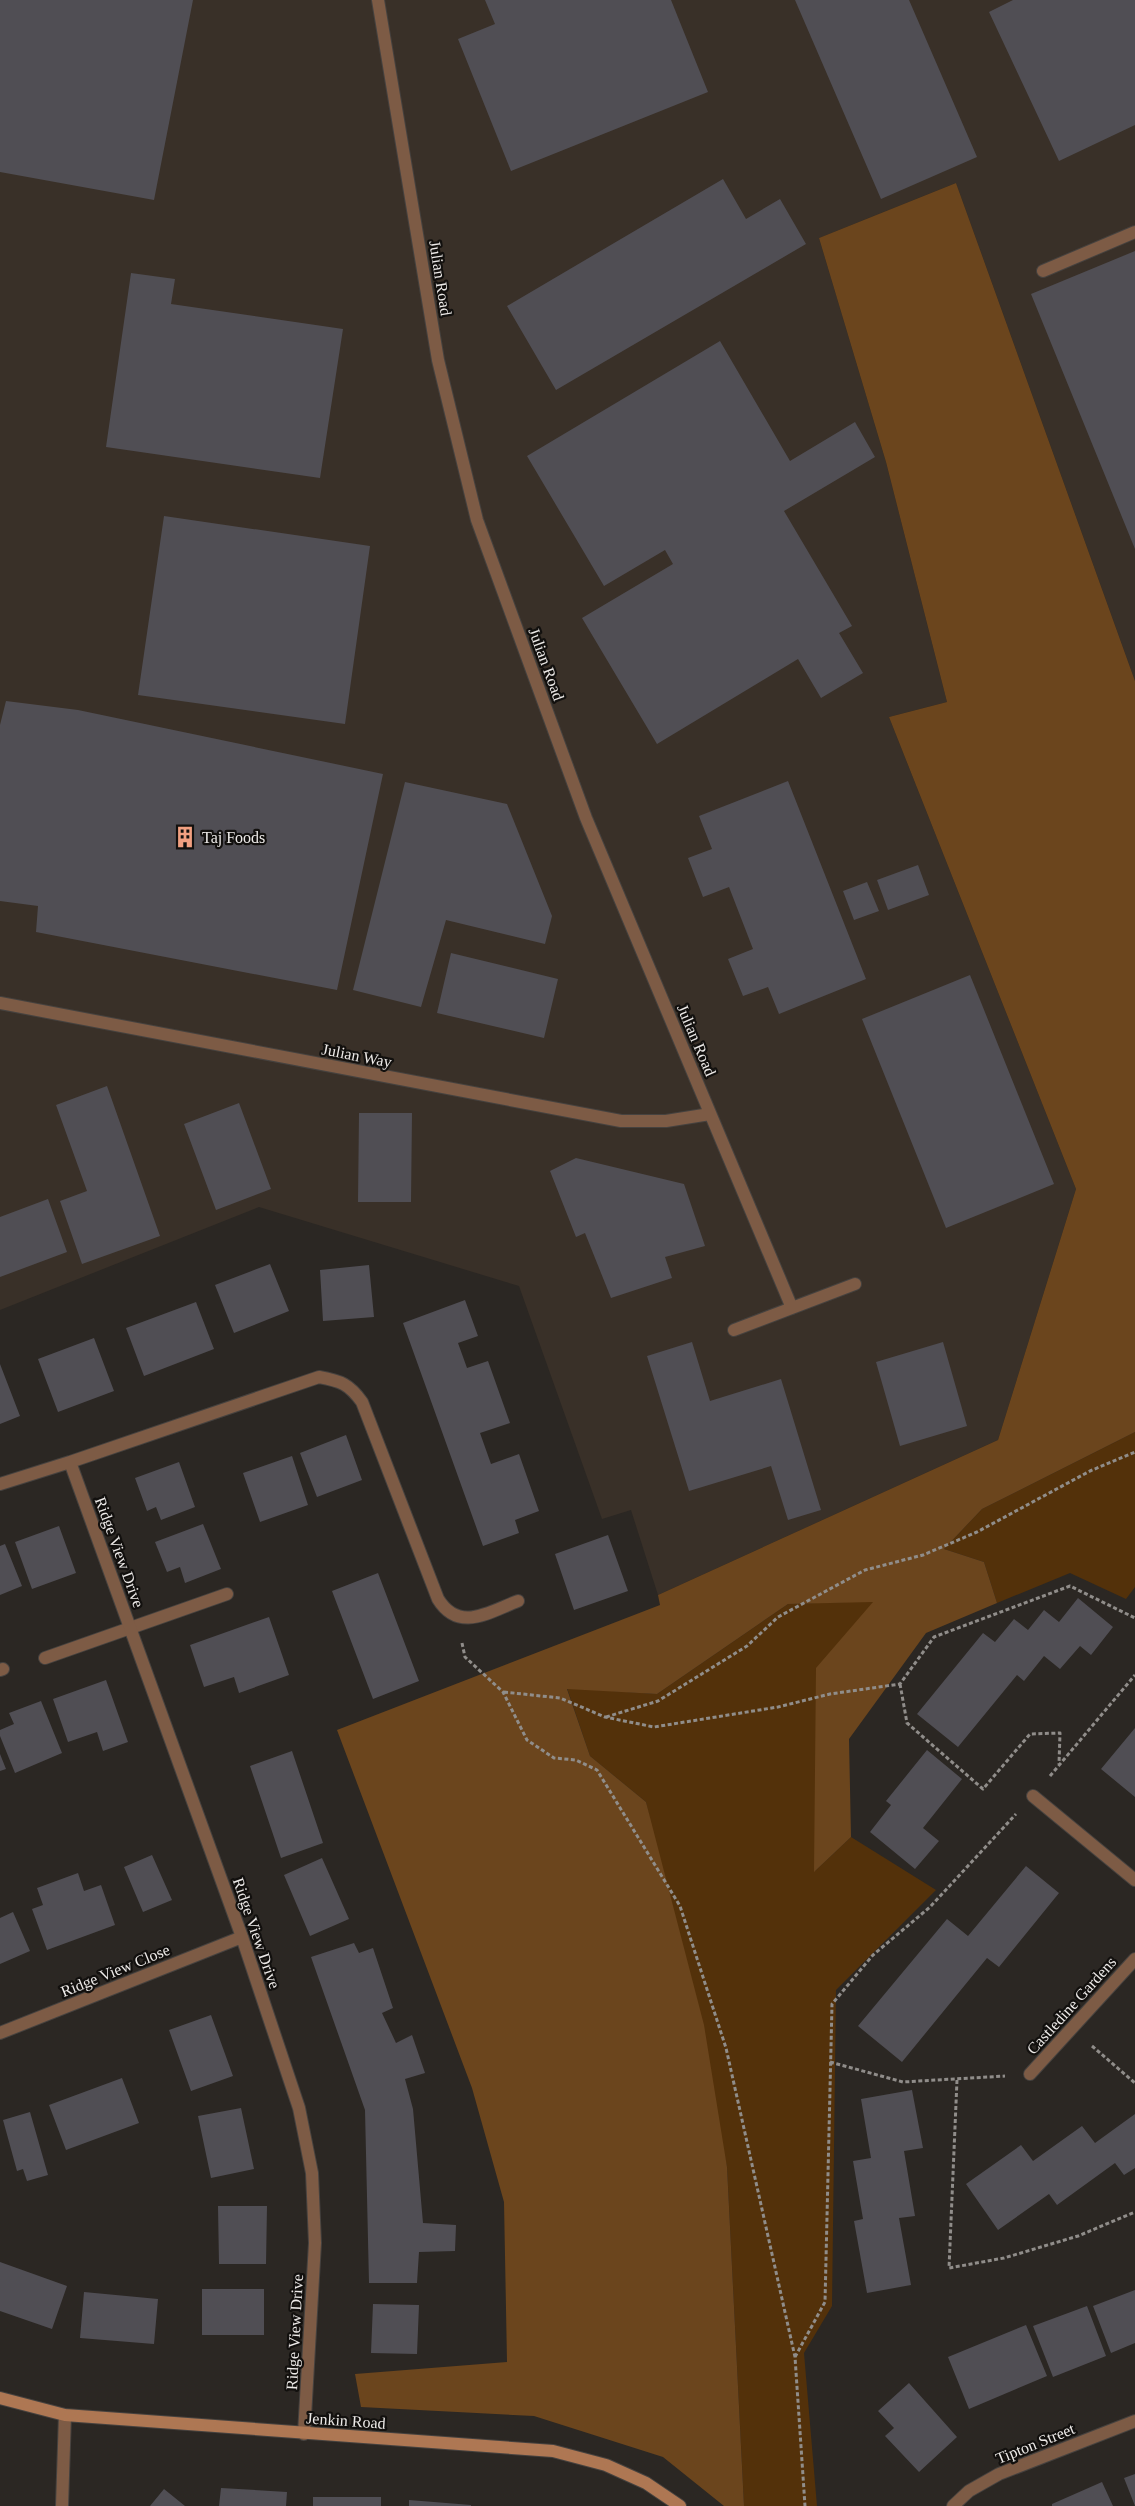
<svg xmlns="http://www.w3.org/2000/svg" width="1135" height="2506" viewBox="0 0 1135 2506" font-family="'Times New Roman',serif">
<rect width="100%" height="100%" fill="#2b2723"/>
<!-- built -->
<path fill="#393028" d="M0 0H1135V681L956 183 819 238 886 462 947 702 889 717 1076 1189 998 1440 658 1595 631 1510 602 1519 519 1286 259 1207 0 1310Z"/>
<!-- green -->
<path fill="#53310a" d="M1135 1432V1587L1126 1599 1070 1573 997 1603 984 1562 944 1549 982 1509Z
M874 1601 815 1871 851 1837 936 1890 836 1990 832 2306 804 2353 817 2506H744L727 2167 646 1802 590 1756 567 1688 657 1694 788 1604Z"/>
<!-- forest -->
<path fill="#6b451d" d="M956 183 1135 681V1432L982 1509 944 1549 984 1562 997 1603 926 1633 849 1739 851 1837 814 1872 816 1668 873 1602 788 1604 657 1694 567 1689 590 1756 646 1802 704 2025 727 2167 744 2506H724L663 2457 534 2416 361 2407 355 2374 507 2362 504 2202 472 2088 337 1730 660 1605 658 1595 998 1440 1076 1189 889 717 947 702 886 462 819 238Z"/>
<!-- building -->
<path fill="#504e54" d="M0 0H193L154 200 0 172Z
M485 0H671L708 92 511 171 458 39 495 24Z
M795 0H909L977 157 881 199Z
M1013 0H1135V125L1059 161 989 12Z
M723 179 746 219 780 199 806 244 556 390 507 306Z
M1135 251V549L1031 294Z
M131 273 175 279 171 304 343 329 320 478 106 447Z
M720 341 790 461 855 422 875 457 784 511 852 626 839 633 863 673 821 698 798 659 657 744 582 618 673 564 665 550 604 586 527 456Z
M164 516 370 546 345 724 138 695Z
M6 701 78 710 383 774 337 990 36 932 38 906 0 901V725Z
M788 781 866 979 779 1014 768 987 743 996 728 959 753 949 729 887 703 897 688 858 712 849 699 816Z
M405 782 507 804 552 916 545 944 446 920 421 1007 353 990Z
M918 865 929 895 888 910 877 880Z
M867 882 879 911 854 920 843 891Z
M451 953 558 979 544 1038 437 1013Z
M970 975 1054 1184 946 1228 862 1019Z
M107 1086 160 1236 82 1264 60 1201 87 1191 56 1105Z
M239 1103 271 1189 216 1210 184 1124Z
M359 1113H412L411 1202H358Z
M576 1158 684 1184 705 1246 665 1257 672 1278 611 1298 585 1233 576 1237 550 1171Z
M48 1199 67 1252 0 1277V1217Z
M270 1264 289 1311 234 1333 215 1285Z
M369 1265 374 1317 323 1321 320 1270Z
M465 1300 478 1336 458 1343 467 1368 488 1361 510 1423 480 1433 491 1464 519 1454 539 1511 515 1520 519 1533 483 1546 403 1323Z
M196 1302 214 1349 144 1376 126 1328Z
M94 1338 114 1391 58 1412 38 1359Z
M692 1342 710 1401 781 1379 821 1510 788 1520 771 1466 689 1491 647 1356Z
M943 1342 967 1426 900 1446 876 1362Z
M0 1364 20 1416 0 1424Z
M346 1435 362 1480 317 1497 300 1453Z
M292 1456 308 1505 260 1522 243 1473Z
M179 1462 195 1507 161 1520 156 1507 147 1511 135 1478Z
M203 1524 221 1569 185 1583 180 1567 167 1572 155 1542Z
M59 1526 76 1573 32 1589 15 1542Z
M608 1535 628 1591 574 1610 555 1554Z
M5 1544 22 1586 0 1595V1546Z
M378 1573 419 1681 373 1699 332 1591Z
M1078 1598 1113 1627 1091 1655 1080 1646 1060 1669 1044 1656 1024 1681 1017 1675 958 1747 917 1714 983 1633 995 1642 1014 1619 1028 1630 1044 1610 1059 1622Z
M269 1617 289 1675 239 1693 234 1677 204 1687 190 1645Z
M106 1680 128 1742 103 1751 97 1732 68 1742 53 1699Z
M41 1701 62 1753 15 1773 0 1736V1730L14 1724 9 1713Z
M1135 1728V1797L1101 1769Z
M927 1750 962 1779 923 1828 939 1841 915 1869 870 1832 891 1805 886 1801Z
M292 1751 323 1843 281 1858 250 1766Z
M0 1754 6 1769 0 1771Z
M152 1855 172 1900 143 1912 124 1867Z
M322 1858 349 1919 310 1936 284 1875Z
M1026 1866 1059 1893 999 1967 987 1958 902 2062 858 2026 947 1919 968 1936Z
M78 1873 84 1891 101 1885 115 1925 47 1950 32 1909 43 1905 37 1888Z
M13 1912 30 1951 0 1964V1918Z
M354 1943 359 1953 373 1948 393 2008 382 2013 396 2043 412 2035 425 2073 405 2079 413 2109 423 2223 456 2225 455 2251 419 2252 417 2283H369L365 2110 311 1957Z
M211 2015 233 2076 191 2091 169 2030Z
M122 2078 139 2123 66 2150 49 2105Z
M912 2090 923 2148 904 2151 915 2216 899 2218 911 2285 867 2293 854 2221 863 2219 853 2161 871 2158 861 2099Z
M241 2108 254 2169 211 2178 198 2116Z
M30 2112 48 2175 27 2181 23 2169 17 2171 3 2120Z
M1135 2114V2168L1124 2175 1115 2163 1057 2205 1049 2194 998 2230 966 2184 1021 2145 1033 2161 1082 2126 1095 2143Z
M218 2206H267L266 2264H219Z
M0 2262 67 2286 52 2329 0 2311Z
M202 2289H264V2335H202Z
M1135 2290V2343L1111 2353 1093 2306Z
M84 2292 158 2299 154 2344 80 2338Z
M373 2304 419 2305 417 2354 371 2353Z
M1087 2306 1106 2356 1053 2377 1033 2326Z
M1026 2325 1047 2376 969 2409 948 2357Z
M909 2383 957 2437 919 2472 885 2436 894 2428 878 2411Z
M1135 2474V2506L1124 2478Z
M1102 2482 1113 2506H1052V2504Z
M221 2488 287 2492 286 2506H219Z
M164 2489 185 2506H150Z
M313 2497H381V2506H313Z
M409 2500 471 2505V2506H409Z"/>
<g fill="none" stroke-linecap="round" stroke-linejoin="round">
<!-- lane casing -->
<g stroke="#46423f" stroke-width="14">
<path id="lane" d="M1043 271 1135 232
M45 1658 227 1594
M0 1670 3 1669"/>
</g>
<!-- street casing -->
<g stroke="#46423f" stroke-width="14">
<path id="street" d="M378 0 438 360 477 520 586 818 792 1308
M0 1003 621 1121H666L710 1114
M734 1330 855 1284
M70 1462 242 1937 299 2108 312 2173 315 2243 304 2434
M0 1484 70 1462 319 1377C341 1381 349 1384 362 1402L438 1599C459 1633 489 1612 518 1601
M1033 1796 1135 1880
M0 2033 242 1937
M1030 2074 1135 1959
M62 2506 65 2415
M953 2506 969 2491 999 2474 1135 2421"/>
</g>
<!-- secondary casing -->
<g stroke="#46423f" stroke-width="14">
<path id="secondary" d="M0 2398 65 2415 553 2451 606 2465 646 2483 680 2506"/>
</g>
<!-- path -->
<path stroke="#908d8a" stroke-width="3" stroke-dasharray="4 2.5" stroke-linecap="butt" d="M462 1643 465 1657 503 1692 527 1740 554 1758 576 1760 597 1770 680 1906 726 2048 795 2357 805 2506
M900 1684 907 1723 983 1789 1030 1734 1060 1733 1059 1764
M504 1692 560 1698 605 1717 654 1727 778 1707 830 1694 900 1684 934 1637 1070 1586 1135 1618
M606 1717 658 1701 747 1646 778 1617 865 1570 923 1555 977 1532 1090 1471 1135 1452
M1050 1776 1135 1675
M1092 2046 1135 2083
M830 2062 903 2082 1005 2076
M957 2080 949 2268 1004 2258 1078 2236 1135 2212
M795 2357 825 2302 832 2004 873 1955 930 1907 1016 1814"/>
<!-- lane -->
<use href="#lane" stroke="#7d5b45" stroke-width="12"/>
<!-- street -->
<use href="#street" stroke="#7d5b45" stroke-width="12"/>
<!-- secondary -->
<use href="#secondary" stroke="#ae7753" stroke-width="12"/>
</g>
<!-- icons -->
<defs>
<g id="building-bare" transform="scale(1.725)"><path d="M-4-6H4V6H1V3H-1V6H-4ZM-2.5-4.3h1.7v1.8h-1.7ZM.8-4.3h1.7v1.8H.8ZM-2.5-1h1.7V.8h-1.7ZM.8-1h1.7V.8H.8Z" fill="#f2a081" stroke="#12100e" stroke-width="2.5" paint-order="stroke"/></g>
</defs>
<g fill-rule="evenodd">
<use href="#building-bare" x="185" y="837"/>
</g>
<g text-anchor="middle" stroke-width="4.5" stroke-linejoin="round" paint-order="stroke">
<!-- street labels -->
<g font-size="16" fill="#edeae8" stroke="#12100e">
<text transform="translate(441 278) rotate(81)" y="6">Julian Road</text>
<text transform="translate(547 664) rotate(70)" y="6">Julian Road</text>
<text transform="translate(697 1040) rotate(67)" y="6">Julian Road</text>
<text transform="translate(357 1055) rotate(11)" y="6">Julian Way</text>
<text transform="translate(120 1552) rotate(70)" y="6">Ridge View Drive</text>
<text transform="translate(257 1933) rotate(71)" y="6">Ridge View Drive</text>
<text transform="translate(115 1970) rotate(-22)" y="6">Ridge View Close</text>
<text transform="translate(1071 2005) rotate(-48)" y="6">Castledine Gardens</text>
<text transform="translate(294 2332) rotate(-87)" y="6">Ridge View Drive</text>
<text transform="translate(346 2420) rotate(4)" y="6">Jenkin Road</text>
<text transform="translate(1035 2443) rotate(-22)" y="6">Tipton Street</text>
</g>
<!-- poi labels -->
<g font-size="16" fill="#edeae8" stroke="#12100e" text-anchor="start">
<text x="202" y="843">Taj Foods</text>
</g>
</g>
</svg>
